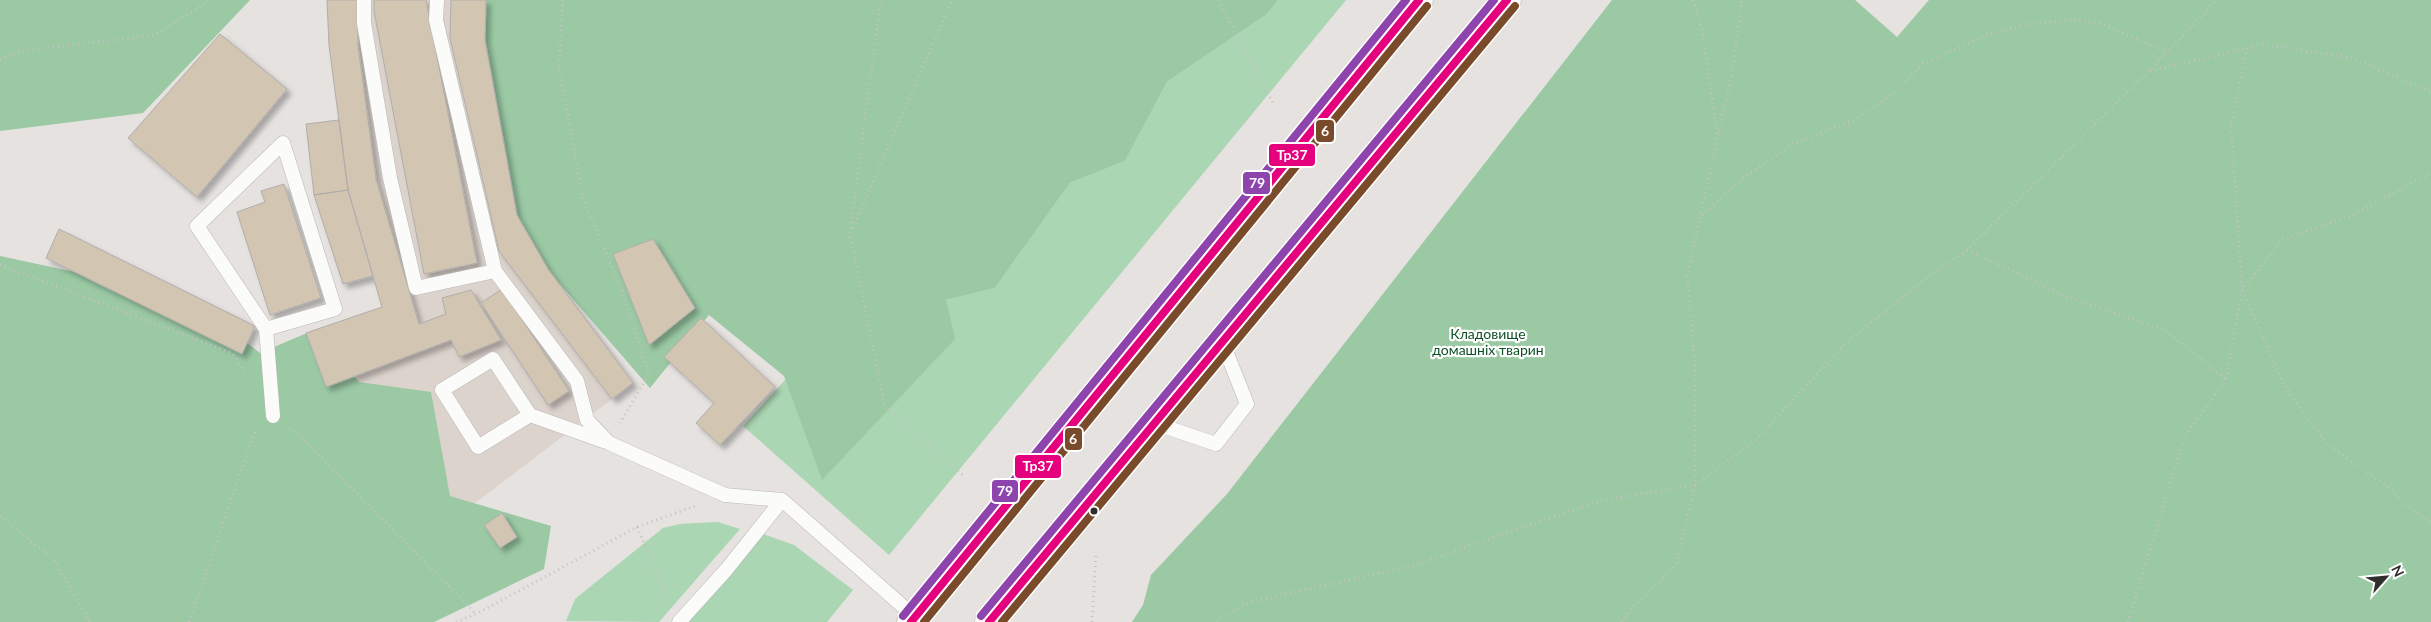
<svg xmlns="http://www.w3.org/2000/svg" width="2431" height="622" viewBox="0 0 2431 622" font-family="Lato,sans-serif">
<defs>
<filter id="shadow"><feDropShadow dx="4.5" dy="4.5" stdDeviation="2.5" flood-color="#0004"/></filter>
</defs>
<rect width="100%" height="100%" fill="#e5e2e0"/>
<!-- built -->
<path fill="#dcd3cd" d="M327 0H486L548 269 633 383 441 529 326 387 306 333 382 307 348 190 329 45Z"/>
<!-- green -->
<path fill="#aad6b3" d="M1278 0H1346L889 555 743 426 786 379 822 479 946 300 995 288 1070 183 1125 161 1167 82 1267 14Z
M718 522 740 529 659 622 566 621 575 599 663 528 680 524Z
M763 534 794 545 853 590 827 622H687Z"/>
<!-- forest -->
<path fill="#9ac9a4" d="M0 0H250L143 113 0 131Z
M481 0H1278L1267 14 1167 82 1125 161 1070 183 995 288 946 300 955 339 822 480 784 376 709 315 650 388 520 238 479 47Z
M1612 0H1855L1897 37 1929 0H2431V622H1132L1143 605 1151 575 1227 494Z
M0 256 187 296 260 353 314 330 359 382 431 392 450 496 551 526 544 569 434 622H0Z"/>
<!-- building -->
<path fill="#d2c6b3" stroke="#b0adab" filter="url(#shadow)" d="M327 0H358V46L376 179 419 324 446 314 442 298 471 290 501 340 459 357 451 340 326 387 306 333 382 307 348 190 329 45Z
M374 0H426L477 263 424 274 374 11Z
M451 0H486L485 40 517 215 548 269 633 383 612 399 499 251 450 38Z
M220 34 287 89 197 197 128 138Z
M339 120 348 190 314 195 306 124Z
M284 184 321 298 270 315 237 212 265 202 261 191Z
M348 190 373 276 343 284 314 195Z
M59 229 255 326 242 354 46 258Z
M653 239 695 308 649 345 613 254Z
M502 289 569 391 548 405 481 303Z
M701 318 775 387 720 445 696 423 714 403 664 357Z
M502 513 517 537 500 548 484 525Z"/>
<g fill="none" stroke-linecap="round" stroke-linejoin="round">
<!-- lane casing -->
<g stroke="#b9b7b5" stroke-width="15">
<path id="lane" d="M364 0V23L390 178 416 288 495 271
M437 0 436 20 495 271 577 381 587 420 609 443 725 495 782 500 915 617 914 622
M266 329 197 226 283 143 335 309 266 329 273 416
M530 415 478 447 442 390 493 359 530 415 606 442
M1154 423 1216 444 1247 404 1222 341
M679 622 726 570 782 500"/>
</g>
<!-- primary casing -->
<g stroke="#b9b7b5" stroke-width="29">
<path id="primary" d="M911 622 1419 0
M989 622 1507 0"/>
</g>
<!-- path -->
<path stroke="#c4c3c1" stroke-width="3" stroke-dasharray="1 4" stroke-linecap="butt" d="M563 0 559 67 583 199 622 291 649 374 620 423
M883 0 880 5 850 233 885 407 964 476
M1218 0 1273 103
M1693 0 1702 29 1717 134
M2247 48 2231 127 2242 290 2284 385 2327 444 2390 488 2406 505 2431 523
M0 60 22 51 155 35 210 0
M2150 71 2264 44 2351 58 2431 92
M1702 215 1745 176 1793 144 1854 120 1889 97 1923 64 1986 35 2029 24 2073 20 2100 23 2167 52
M853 228 952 0
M1967 250 2068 297 2164 330 2226 379
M0 265 232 353 247 375
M289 428 299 435 476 614
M0 516 54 560 90 622
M637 527 670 601
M189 622 256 428
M456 622 476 614 637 527 695 506
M1092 622 1096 553
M1217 622 1249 602 1409 567 1602 500 1695 485 1754 442 1844 345 1925 279 1967 250 2149 71 2217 0
M1622 622 1628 612 1676 565 1695 485V366L1687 276 1732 73 1742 0
M2128 622 2185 436 2226 379 2242 290 2282 240 2354 214 2431 173"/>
<!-- lane -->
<use href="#lane" stroke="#fbfbfa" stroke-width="14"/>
<!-- primary -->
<use href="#primary" stroke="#fbfbfa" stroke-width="28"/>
<!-- bus-1 casing -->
<g stroke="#fff" stroke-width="11">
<path id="bus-1" d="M911 622 1419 0
M989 622 1507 0"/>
</g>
<!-- bus-2 casing -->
<g stroke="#fff" stroke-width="11">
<path id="bus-2" d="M924 622 1427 6
M1002 622 1515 6"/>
</g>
<!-- bus-3 casing -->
<g stroke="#fff" stroke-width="11">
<path id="bus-3" d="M903 616 1406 0
M981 616 1494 0"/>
</g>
<!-- bus-1 -->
<use href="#bus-1" stroke="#e5007d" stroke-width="8"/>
<!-- bus-2 -->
<use href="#bus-2" stroke="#7a4b2a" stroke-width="8"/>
<!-- bus-3 -->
<use href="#bus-3" stroke="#8e44ad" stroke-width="8"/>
</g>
<!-- markers -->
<circle fill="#302e2c" stroke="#fff" stroke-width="2" cx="1094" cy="511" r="4.5"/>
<g text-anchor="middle" stroke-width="4.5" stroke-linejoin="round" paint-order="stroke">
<!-- park labels -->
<g font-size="14" fill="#0e5026" stroke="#fff">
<text x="1488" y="339">Кладовище<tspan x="1488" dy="16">домашніх тварин</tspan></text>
</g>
</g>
<g stroke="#fff" stroke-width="2">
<rect x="1315" y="119" width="20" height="24" rx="5" fill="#7a4b2a"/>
<rect x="1268" y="143" width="48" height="24" rx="5" fill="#e5007d"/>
<rect x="1242" y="171" width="29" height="24" rx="5" fill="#8e44ad"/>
<rect x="1064" y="427" width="19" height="24" rx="5" fill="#7a4b2a"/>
<rect x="1014" y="454" width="48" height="25" rx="5" fill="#e5007d"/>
<rect x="991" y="479" width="28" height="24" rx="5" fill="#8e44ad"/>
</g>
<g font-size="14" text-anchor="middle" font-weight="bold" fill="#fff">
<text x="1325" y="136">6</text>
<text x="1292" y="160">Тр37</text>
<text x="1257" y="188">79</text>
<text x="1073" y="444">6</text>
<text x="1038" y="471">Тр37</text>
<text x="1005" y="496">79</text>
</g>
<!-- north arrow -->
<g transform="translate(2386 577) rotate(63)" stroke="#ffffff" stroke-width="4" paint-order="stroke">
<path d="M0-4L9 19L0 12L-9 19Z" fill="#302e2c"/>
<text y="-8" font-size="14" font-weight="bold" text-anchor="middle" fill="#302e2c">N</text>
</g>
</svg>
